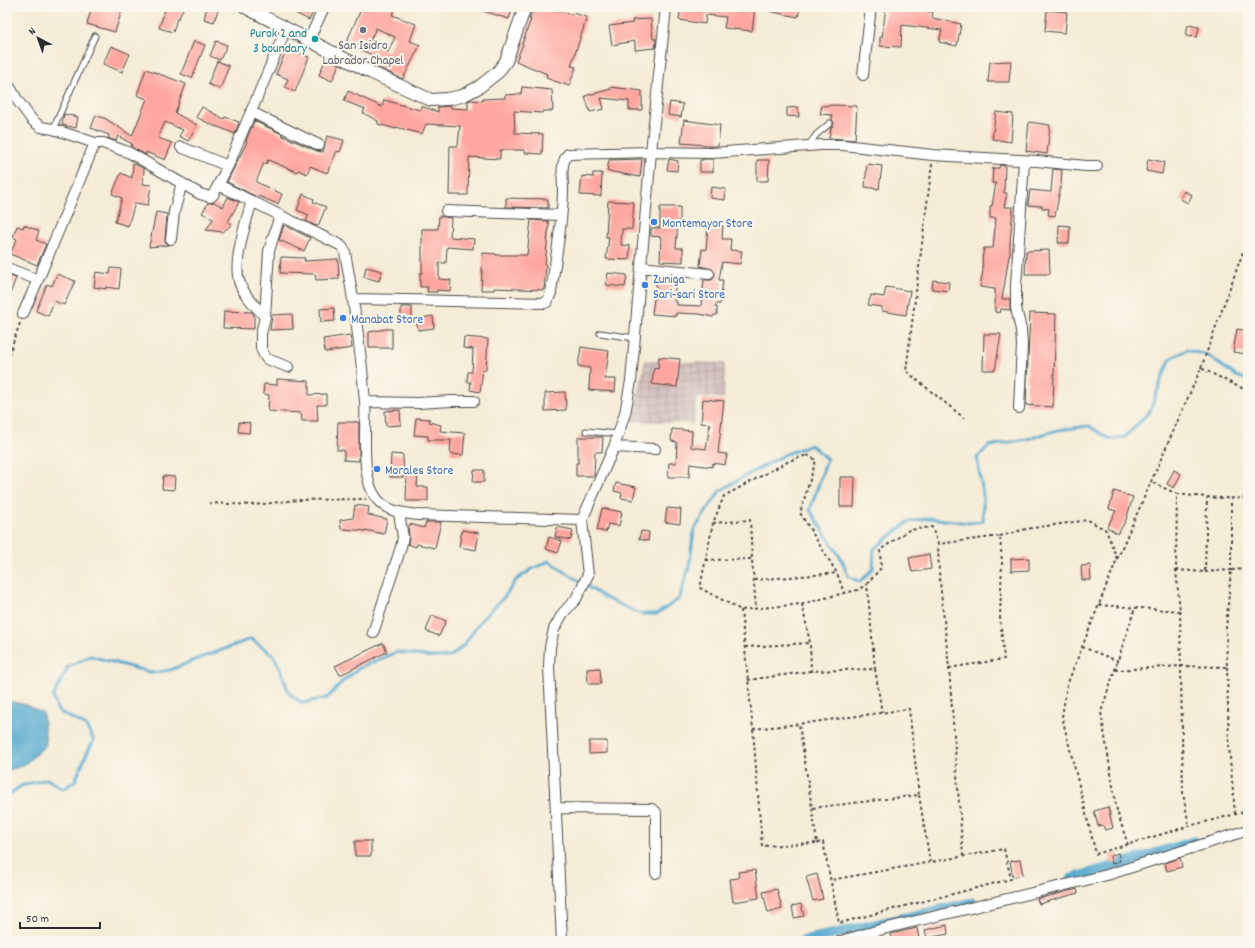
<svg xmlns="http://www.w3.org/2000/svg" width="1255" height="948" viewBox="0 0 1255 948" font-family="Dekko,sans-serif">
<defs>
<pattern id="industrial-grid" width="8" height="8" patternUnits="userSpaceOnUse"><rect width="8" height="8" fill="#d1bfbd"/><path d="M0 4h8M4 0v8" fill="none" stroke="#b4a4a3"/></pattern>
</defs>
<rect width="100%" height="100%" fill="#fbf7ec"/>
<filter id="ink" filterUnits="userSpaceOnUse"><feTurbulence type="fractalNoise" baseFrequency=".025" numOctaves="2"/><feDisplacementMap in="SourceGraphic" scale="8" xChannelSelector="R" yChannelSelector="G"/><feConvolveMatrix kernelMatrix="1 2 1 2 8 2 1 2 1" color-interpolation-filters="sRGB"/></filter>
<filter id="wash" filterUnits="userSpaceOnUse"><feTurbulence type="fractalNoise" baseFrequency=".012" numOctaves="4" result="noise"/><feDisplacementMap in="SourceGraphic" scale="16" xChannelSelector="R" yChannelSelector="G"/><feGaussianBlur stdDeviation="0.9" result="paint"/><feColorMatrix in="noise" values="0 0 0 0 0 0 0 0 0 0 0 0 0 0 0 0 0 1.4 0 .05"/><feComposite in="paint" operator="in"/></filter>
<g filter="url(#wash)">
<rect width="100%" height="100%" fill="#f5ecd7"/>
<!-- industrial -->
<path fill="url(#industrial-grid)" d="M645 360 725 363 724 399 697 397 694 424 632 421Z"/>
<!-- water -->
<path fill="#52a8ce" stroke="#3e6a7c" d="M7 701 24 704 43 713 46 745 24 765 7 771Z"/>
<g fill="none" stroke-linecap="round" stroke-linejoin="round">
<!-- stream -->
<path stroke="#52a8ce" stroke-width="3" d="M7 796 21 786 47 779 63 789 75 781 87 753 94 740 85 725 58 711 53 697 68 667 90 656 153 673 170 670 200 658 251 639 272 654 279 665 289 693 302 703 327 698 343 681 361 667 397 652 429 657H450L464 645 481 620 505 596 516 580 532 569 549 561 605 598 641 614H657L679 599 689 568 694 530 720 491 738 480 786 454 811 445 827 459 810 510 842 560 848 576 860 582 873 569 874 549 908 522 929 518 969 523 983 521V494L977 458 989 446 1027 439 1058 430 1089 426 1110 439 1125 437 1150 411 1162 378 1171 358 1187 350 1207 355 1236 376 1248 380"/>
<!-- canal -->
<path stroke="#52a8ce" stroke-width="11" d="M1072 879 1194 842
M803 941 972 903"/>
</g>
<g id="blocks">
<!-- building -->
<path fill="#fea69f" fill-rule="evenodd" d="M92 7H123L115 32 87 24Z
M166 7H184L178 19 177 18 173 32 159 28Z
M207 7 218 10 214 22 204 19Z
M283 7H316L309 20Z
M362 7H396L392 15 416 24 410 41 420 45 403 79 368 63 372 55 346 43ZM376 28 395 37 388 52 369 43Z
M477 7H513L509 19 477 9Z
M534 7H550L572 15 573 13 587 17 571 66 576 67 569 86 546 78 547 74 516 61 523 44H522L531 19H529Z
M681 7H725V9L742 11 743 7H755L752 31 724 28 726 17 706 15 705 24 679 20Z
M769 7H800L798 17 768 11Z
M886 7H905L904 8 933 12 932 18 961 24 957 46 939 42 942 30 902 25 901 47 880 46V37H882Z
M1047 10 1067 12 1065 33 1045 31Z
M651 19 653 39H656L655 48 635 50V41L612 45 609 26 633 23 632 20Z
M1188 25 1199 27 1197 37 1186 36Z
M194 41 205 45 192 78 181 74Z
M216 41 227 45 220 60 210 56Z
M111 46 130 54 122 72 103 64Z
M287 48 309 57 295 92 285 87 288 79 276 74Z
M326 58 339 64 332 81 319 75Z
M217 61 229 66 220 89 208 84Z
M1011 61 1009 82H988L990 62Z
M146 69 186 84 175 113 197 125 188 141 179 136 183 130 165 122 158 138 172 143 165 160 146 152V155L131 147 132 144 118 136 116 141 108 138 109 135 91 128 96 115 106 119 132 136 147 99 137 95Z
M522 87 552 90 553 111H543L542 113 514 111 515 133 543 134 542 154 525 153V150H500V159L469 157 468 195H449L450 146H458L460 126 426 124 422 134 396 127V129L378 124V121L363 113 365 109 344 101 348 91 382 107 384 100 420 110 421 106 438 112V107L451 106V108L468 109V101L471 100 483 101V99L505 98V95L521 94Z
M611 87 642 91V110H629V101L601 98 604 109 590 112 585 96 611 89Z
M670 102 683 104 681 117 668 115Z
M834 105 857 106 855 140 829 138 831 128 834 124 832 119V115L820 114 822 106Z
M202 107 224 119 225 117 239 122 235 134 216 126V127L196 117Z
M798 107 799 117 787 116V108Z
M996 112 1013 114 1011 142 992 139Z
M64 114 78 117 76 128 62 125Z
M684 120 720 125 718 146H706V145L681 143Z
M254 121 282 134 281 135 317 151 323 152 327 136 344 140 340 152 337 151 327 173 310 166 307 174 298 170 297 172 268 160 266 164 264 163 256 182 282 194 278 204 258 196 257 197 227 182 247 142 246 141Z
M1029 122 1050 125 1047 154 1026 151Z
M642 159 640 177 607 171 609 160Z
M669 159 678 161 677 171 667 170Z
M704 159H713V172H700V160H703Z
M1148 159 1164 162 1162 174 1146 171Z
M757 160H769L768 181H757Z
M133 163 144 169 143 184 151 185 148 205 135 203 128 226 115 222 122 198 112 194 121 173 132 178Z
M867 164 882 166 879 189 865 187Z
M1000 165 1005 166 1004 193H1007L1004 207H1013L1010 243V256H1009L1002 299H1010V310L1001 309 1000 313 995 312V289L980 287 983 271 982 259 984 248H993L996 218H990V206H992L996 183H992L993 168H999Z
M1053 169 1062 170 1061 185 1055 216 1048 215 1049 209 1042 208V206L1028 205 1030 190 1051 192Z
M593 173H602L601 196 580 195 582 176 593 177Z
M711 187 726 189 725 200 710 198Z
M1184 191 1192 195 1188 203 1180 199Z
M303 194 314 199 313 202 326 207 318 226 316 225V226L306 221 309 215 297 210Z
M228 197 239 202 228 222 232 224 223 232 206 230 213 219 202 213 208 203 214 202 223 207Z
M506 198 548 199V208L506 207Z
M608 201 634 202 632 229H622L621 245 630 246 629 260 606 259 609 237H606Z
M660 207H680V221H678L676 248H683V262L660 261 661 237 651 236V228H660Z
M156 212 167 214 165 239V242L169 245 149 247Z
M439 216 451 218 450 237 474 239 473 249 447 247 446 263H439V279L451 280 450 291 437 290V292H427L428 287H420V273H422V229H438Z
M531 220 548 221V223H549L545 265H546L544 290 494 288V290H481L483 253 496 254V255H527Z
M24 225 39 231 36 240 46 244 37 265 10 254 17 239 13 237 17 226 23 228Z
M284 225 310 238 304 251 279 240Z
M708 225 723 226 722 239H731L730 250 742 251 740 264 722 262 719 280H723L720 304H716L715 307H717V315H714L713 317 699 314 676 313V316L652 314 654 299H655L657 278 676 279 674 301 677 302V305L701 306 704 280H712L715 274 712 269 700 266 702 249 706 250Z
M1059 225 1070 226 1069 243H1058Z
M1049 250 1050 274H1025L1026 251Z
M281 257 305 258 304 261 338 259 339 279 316 280 315 274 280 273Z
M366 267 382 271 379 281 364 277Z
M111 268 121 269 119 289 106 287V289L94 287 96 272 110 274Z
M608 273 627 275 625 287 606 285Z
M57 274 75 281 64 305 54 301 48 316 36 311 47 284 52 286Z
M7 275 16 278 8 299H7Z
M933 280 949 282 948 291 932 289Z
M886 287 910 291 906 315 882 311V307L868 305 871 295 884 297Z
M401 307H412V318H401Z
M334 308 335 321 321 322 320 309Z
M224 311 252 312 254 315V329L223 328Z
M1030 313 1056 314 1053 407 1026 405Z
M292 314 293 329 270 330 272 315Z
M433 316 434 328 418 330 416 319Z
M386 329H392V348H369V332Z
M1237 329 1248 331V354L1233 352Z
M984 334H1001L995 370H983Z
M350 335 352 348 325 352 323 339Z
M464 337 488 339 486 370H483L480 392 470 390 471 382H467L468 372H472L473 349 463 348Z
M581 347 609 351 605 379H616L615 392 589 390 590 368 578 366Z
M659 357 680 359 677 387 652 384 654 368 658 369Z
M277 379 309 381V395L326 394V405H317L318 421H302L301 413 268 411 269 395 263 394 264 384 277 385Z
M565 392 566 410 545 411V393Z
M703 399 724 401 718 453 727 454 725 465 713 463 712 467 690 464 689 477H668L669 463H676L677 442 671 441 672 429 692 431 691 447 706 449 710 424 701 423Z
M400 410 401 425 386 426 385 411Z
M416 418 430 419 429 422 441 425 440 431 465 433 463 455 450 454 451 440H428V436L414 435Z
M239 422 250 423 249 433 238 432Z
M338 422H359V461L344 460V450H337Z
M578 437H603L602 452H595L594 476H576V463H578Z
M391 454 403 455 404 477H390Z
M474 470H484V482H473Z
M1174 470 1181 474 1174 488 1167 484Z
M407 472H418L417 487H428V501H406Z
M163 476 175 477 174 490 162 489Z
M840 477H855L854 507H840Z
M616 483 636 487 633 500 621 498 622 493 614 491Z
M1114 491 1133 497 1126 520 1118 534 1107 527 1116 511 1109 509Z
M355 505 369 507 368 515 387 519 384 534 365 530V531L345 529H341L340 520 353 518Z
M602 508 622 512 619 526 608 524 606 532 597 530Z
M667 508 681 509 680 524 665 522Z
M426 522H441L435 548 417 544 416 547 408 544 409 536 408 528 410 524 424 528Z
M557 527 573 530 571 540 555 537Z
M462 530 479 533 476 550 459 547Z
M641 531 649 532 648 541 639 539Z
M549 537 562 541 558 553 546 549Z
M929 554 931 569 912 572 909 558Z
M1029 558V570L1011 571V559Z
M1090 565 1091 580H1082L1081 566Z
M432 615 446 621 439 636 426 631Z
M383 643 387 652 340 675 335 666Z
M600 668 601 684H588L587 669Z
M589 741H607V753L589 754Z
M1108 807 1113 828 1105 830 1103 825 1098 826 1094 811Z
M355 841H371V856H355Z
M1118 853 1120 861 1112 864 1110 856Z
M1180 858 1182 867 1167 871 1165 863Z
M1020 860 1023 875 1013 877 1010 861Z
M755 870 759 898 733 902 730 879 739 878 738 872Z
M817 874 823 899 813 901 806 877Z
M777 889 782 909 768 913 763 892Z
M1077 889 1078 893 1039 904 1037 899Z
M801 904 804 916 794 918 792 906Z
M947 925 948 934 927 938 925 930Z
M917 928 919 939 911 941H893L891 934Z"/>
</g>
</g>
<g filter="url(#ink)">
<use href="#blocks" fill-opacity="0" stroke="#494845" stroke-width="1"/>
<g fill="none" stroke-linecap="round" stroke-linejoin="round">
<!-- service casing -->
<g stroke="#494845" stroke-width="7">
<path id="service" d="M53 129 95 36
M808 146 816 135 830 123
M600 333 635 338
M586 431 619 434"/>
</g>
<!-- minor casing -->
<g stroke="#494845" stroke-width="12">
<path id="minor" d="M309 40 324 7
M863 75 871 7
M7 82 18 101 32 120 41 127 53 129 95 143
M251 112 319 145
M181 147 228 166
M219 185 340 245 343 248 345 252C354 301 361 351 365 401 367 429 359 476 377 499 387 512 404 513 418 515L582 520
M252 201C246 221 233 262 239 281 243 295 256 306 265 317
M446 211 561 215
M280 215 269 251 265 317 261 334V348L264 355 267 359 288 367
M171 239 174 212 182 183
M641 267 709 274
M7 268 38 280
M354 299 545 303 547 302 551 293C555 260 563 222 563 190 563 179 560 163 568 154L651 152 712 153 821 145H843L933 155 1037 161 1086 166H1097
M23 314 38 280 95 143H103L130 153 200 194 210 197 213 195 228 166 286 29
M365 402 418 403 451 401H474
M1019 408 1022 345 1021 330 1016 308V286L1024 161
M614 447 655 449
M373 633 401 547 403 537 399 513
M556 808 652 809 656 812V873
M562 941 549 666 550 647 554 629 563 613 576 599 588 575 582 520 614 447 625 413 631 381 651 152 666 7
M841 941 883 929 1107 875 1248 830"/>
</g>
<!-- tertiary casing -->
<g stroke="#494845" stroke-width="14">
<path id="tertiary" d="M245 7 372 73 431 100 447 99 462 96 479 87 498 72 506 61 525 7"/>
</g>
<!-- path -->
<path stroke="#494845" stroke-width="2" stroke-dasharray="3 3" stroke-linecap="butt" d="M932 164 906 371 964 418
M7 360 20 323
M1201 368 1248 238
M807 455 816 460 800 513 837 573 844 593 802 604 741 610 700 588 713 523 724 496 789 461Z
M1177 494C1201 497 1224 499 1248 498
M209 503 254 505 297 500 366 499
M713 523 750 520 752 559 756 609
M1000 536 1026 529 1088 520 1106 530 1117 559 1067 685 1062 717 1096 854 1189 826 1248 811
M1117 559 1201 368 1239 387 1248 390
M706 560 752 559
M1176 570 1205 572 1207 498
M1205 572 1231 570V499
M754 580 837 573
M867 584 881 568 880 550 909 530 932 527 938 544
M802 604 810 643 811 671 875 669 867 584 858 590 844 593
M1099 605 1180 611 1176 570 1177 494 1151 482
M741 610 753 729 762 846 817 843 812 808
M1180 611 1183 793 1189 826
M745 647 810 643
M1082 647 1118 661
M1227 667 1229 746 1235 814
M949 668 1004 659 1000 617 1002 563 1000 536 938 544 939 572 949 668 963 856
M875 669 882 713
M1115 670 1181 666 1227 667 1226 629 1231 570 1248 569
M748 680 811 671
M753 729 799 724 909 709 919 795 812 808 799 724
M919 795 930 862
M817 843 823 842 839 923 1011 879 1004 849 831 880
M1128 845 1117 811 1101 712 1135 608"/>
<!-- service -->
<use href="#service" stroke="#fff" stroke-width="5"/>
<!-- minor -->
<use href="#minor" stroke="#fff" stroke-width="10"/>
<!-- tertiary -->
<use href="#tertiary" stroke="#fff" stroke-width="12"/>
</g>
</g>
<!-- markers -->
<circle fill="#6b7280" stroke="#fbf7ec" stroke-width="1.5" cx="363" cy="30" r="4"/>
<circle fill="#0f9aa8" stroke="#fbf7ec" stroke-width="1.5" cx="315" cy="39" r="4"/>
<g fill="#3f7fe0" stroke="#fbf7ec" stroke-width="1.5">
<circle cx="654" cy="222" r="4"/>
<circle cx="645" cy="285" r="4"/>
<circle cx="343" cy="318" r="4"/>
<circle cx="377" cy="469" r="4"/>
</g>
<g text-anchor="middle" stroke-width="4" stroke-linejoin="round" paint-order="stroke">
<!-- culture labels -->
<g font-size="13" fill="#0d838f" stroke="#fbf7ec" text-anchor="end">
<text x="307" y="37">Purok 2 and<tspan x="307" dy="15">3 boundary</tspan></text>
</g>
<!-- worship labels -->
<g font-size="13" fill="#5b616d" stroke="#fbf7ec">
<text x="363" y="49">San Isidro<tspan x="363" dy="15">Labrador Chapel</tspan></text>
</g>
<!-- shop labels -->
<g font-size="13" fill="#366cbe" stroke="#fbf7ec" text-anchor="start">
<text x="662" y="227">Montemayor Store</text>
<text x="653" y="283">Zuniga<tspan x="653" dy="15">Sari-sari Store</tspan></text>
<text x="351" y="323">Manabat Store</text>
<text x="385" y="474">Morales Store</text>
</g>
</g>
<!-- margin -->
<rect width="1255" height="948" fill="none" stroke="#fbf7ec" stroke-width="24"/>
<!-- north arrow -->
<g transform="translate(38 38) rotate(319)" stroke="#fbf7ec" stroke-width="3" paint-order="stroke">
<path d="M0-3L7 15L0 10L-7 15Z" fill="#2b2b2b"/>
<text y="-6" font-size="11" font-weight="bold" text-anchor="middle" fill="#2b2b2b">N</text>
</g>
<!-- scale -->
<path d="M20 922v6h80v-6" fill="none" stroke="#2b2b2b" stroke-width="2"/>
<text x="26" y="922" font-size="12" fill="#2b2b2b" stroke="#fbf7ec" stroke-width="3" paint-order="stroke">50 m</text>
</svg>
